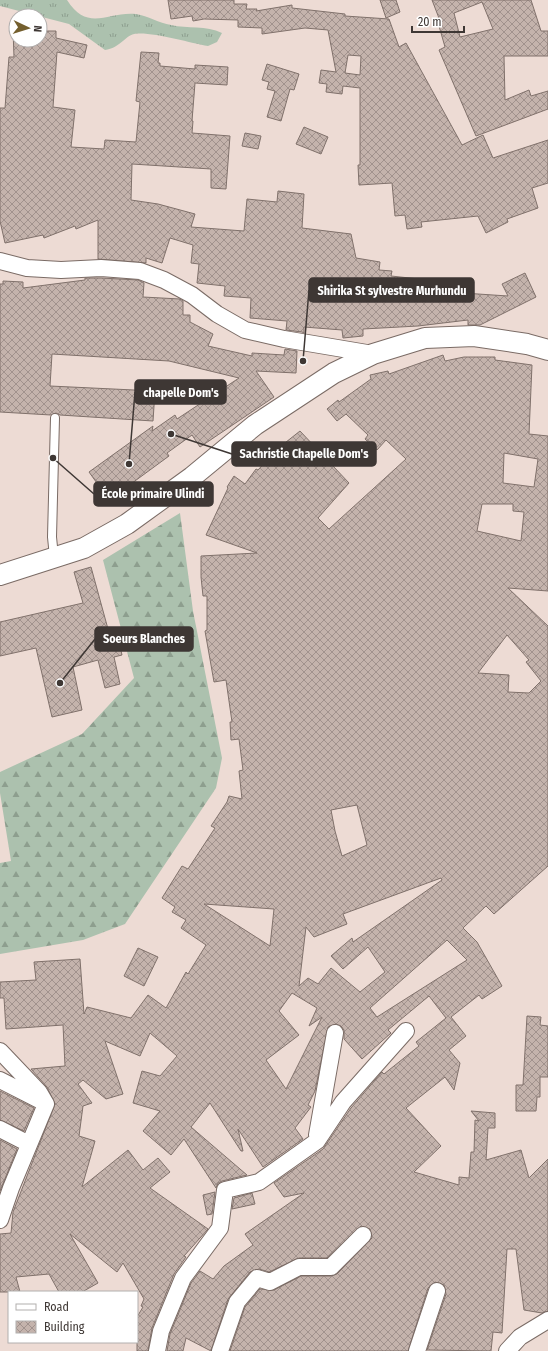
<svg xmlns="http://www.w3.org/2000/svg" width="548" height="1351" viewBox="0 0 548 1351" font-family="'Fira Sans Condensed',sans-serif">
<defs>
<pattern id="grass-tufts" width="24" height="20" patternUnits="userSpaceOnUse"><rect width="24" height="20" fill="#acc1ae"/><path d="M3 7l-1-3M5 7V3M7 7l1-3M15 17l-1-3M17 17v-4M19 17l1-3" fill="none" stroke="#8d9e8e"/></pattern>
<pattern id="forest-firs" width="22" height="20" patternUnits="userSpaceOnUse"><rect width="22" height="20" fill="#acc1ae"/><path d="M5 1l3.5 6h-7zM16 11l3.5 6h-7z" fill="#8d9e8e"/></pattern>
<pattern id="building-cross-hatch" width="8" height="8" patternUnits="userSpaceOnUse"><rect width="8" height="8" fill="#c4b3ac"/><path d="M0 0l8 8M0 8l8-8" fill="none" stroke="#a1928d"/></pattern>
</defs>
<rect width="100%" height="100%" fill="#eddbd4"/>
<!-- grass -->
<path fill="url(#grass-tufts)" d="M0 0H67C88 33 108 11 136 14 148 16 159 23 171 25 188 29 206 25 222 33L217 42 208 46C190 43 150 31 134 34 125 36 120 48 105 50L69 24 0 6Z"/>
<!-- forest -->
<path fill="url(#forest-firs)" d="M180 513 193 611 222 758 216 788 125 924 83 940 0 954V863L11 861 0 793V772L82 734 134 678 103 560Z"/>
<!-- building -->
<path fill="url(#building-cross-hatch)" stroke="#80716b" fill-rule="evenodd" d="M168 0H234V4H247L246 9H257L256 11 292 5V8L345 14V16L389 19 399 47 406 43 462 145 483 135 493 158 548 140V183L532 188 538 208 507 219 508 222 486 233 478 216 421 222 422 227 407 229 405 215 395 216 392 183 359 185 358 165H360V88L343 86 342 94 326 92 327 84 319 83 321 70 336 72 328 30 305 28 262 34V28L238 27V20L204 19 193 21 192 16 171 19ZM348 55 361 56 360 75 345 73Z
M380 0H396L400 12 386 18Z
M432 0H531L541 31H548V56H504L505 100 529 90 531 96 548 91V109L476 136 439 50 445 47 439 26H442ZM482 2 493 29 460 37 454 13Z
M13 30H16V40H40V31H56V38L87 45 84 58 57 52 53 107 75 110 71 147 104 149 105 140 136 142 140 102 136 101 141 52 159 53 158 63H160V66L195 69V65L228 67 227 85 195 83 192 121H193L192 133 230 136 226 189 211 188V169L132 164 131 200 158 204 195 214 191 227 244 231 247 199 277 202 278 191 304 194 302 228 351 234 356 258 380 262 379 270 392 271 391 276 419 279 417 298 463 293 508 296 502 284 525 273 536 297 480 325H468V320L418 326 363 329V336L343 338 342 330 304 327V333L302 332 286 330 287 321 250 318 251 298 224 296 225 286 197 283 199 264 191 263 193 245 170 238 162 263 146 258V263L98 259V220L76 229 75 226 44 238 43 235 5 243 0 221V108H5L9 57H14Z
M267 64 299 74 294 90 290 89 281 121 267 117 275 91 267 89 269 82 262 80Z
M304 127 328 137 321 154 296 144Z
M245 133 261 136 258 149 242 146Z
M85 278H101L138 280 144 283 143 297 180 299 183 301V315H190V322L213 334 208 346 252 356V353L284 355 285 349 297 351 296 373 256 371 274 397 200 447 192 435 167 453 169 456 109 500 89 472 153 426 152 431 175 415 177 419 239 378 169 361 52 354 50 386 155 391 153 421 60 415 56 413 51 415 0 412V284H3V281L23 282V288L85 280Z
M443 355 445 361 464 357H495V360L532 365 529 434 548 436V591L508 588 548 626V866L494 914 486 906 463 928 477 942 502 986 482 999 479 995 451 1017 466 1036 449 1050 460 1063 454 1090 445 1077 406 1108 441 1146 414 1172 459 1185V1177L469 1178 471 1152H474L475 1120 479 1121 471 1111 495 1113V1128H488L486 1160 521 1150 529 1178 548 1159V1311L542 1313 524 1310 516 1249H507L502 1333 493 1332 491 1351 427 1350 446 1294 444 1285 435 1282 428 1288 408 1351H230L245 1307 260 1289 274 1290 301 1276H331L337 1274 372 1238 370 1229 361 1226 327 1258H299L269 1272 259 1269 250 1272 228 1299 211 1351 186 1338 183 1351H167L170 1334 191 1283 200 1271 213 1279 224 1266 253 1245 245 1234 304 1193 284 1197 274 1183 323 1149 351 1108 382 1072 384 1074 419 1046 416 1042 446 1018 429 996 388 1030 391 1033 362 1059 344 1039V1030L341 1026 336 1024 328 1027 315 1091 308 1105 311 1107 295 1128 303 1139 263 1167 238 1129 243 1151H241L210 1103 191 1127 247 1175 222 1181 218 1183 216 1188 184 1139 171 1155 143 1131 160 1111 133 1103 142 1071 160 1076 177 1056 150 1033 140 1056 105 1041 123 1094 106 1099 83 1080 78 1084 92 1103 83 1106 79 1136 95 1141 82 1187 128 1150 143 1170 158 1158 170 1172 150 1188 208 1229 184 1256 186 1257 174 1274 152 1328 148 1351H137V1317L143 1307 141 1306 144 1299 123 1263 117 1272 70 1234 98 1283 82 1292H59L49 1274 16 1277 20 1292H0V1234L11 1233 13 1212 55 1104 47 1087 31 1069 65 1066 63 1025 6 1029 4 998H0V982L36 980 34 962 80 959 84 1014 87 1007 131 1018 148 995 166 1008 186 972 188 974 206 945 181 928 186 920 172 912 175 907 162 898 182 866 188 869 215 828 211 826 227 802 229 796 242 799 239 771 243 770 239 739 231 740 230 722H232L226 680 214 682 205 631 207 630V596H203L201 577V556L257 553 206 535 228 488 227 487 234 476 245 484 256 469 258 470 276 450 300 431 349 483 318 518 329 529 406 459 386 440 377 450 365 439 368 435 346 414 337 421 327 409 338 400 339 402 371 379 370 375 388 371 389 374ZM504 453 538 459 534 487 503 483ZM482 504H513V511L524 512 521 541 477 531ZM507 635 529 660 526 662 541 681 529 693 508 692 509 675 478 673ZM357 805 367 845 342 856 335 831 331 810ZM441 878 442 880 353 942 352 938 331 956 343 969 368 947 385 972 360 992 331 968 318 984 308 978 299 986 306 927 314 937 347 924 343 914ZM204 904 274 909 270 946ZM447 940 467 960 377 1017 370 1008ZM292 993 317 1008 309 1026 322 1017 286 1089 266 1060 299 1035 279 1011Z
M91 567 111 640 118 638 122 655 114 657 120 684 105 688 98 660 73 667 82 710 52 717 36 648 0 656V622L83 603 74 572Z
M138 948 158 957 144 986 124 976Z
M527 1016 541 1017 540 1025 548 1026V1077H540V1097H537L536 1111H516V1085H523Z
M0 1091 34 1108 24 1131 0 1120Z
M0 1140 17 1149 0 1191Z
M215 1192 212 1214 207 1215 203 1195Z
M252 1193 255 1204 232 1209 234 1198Z"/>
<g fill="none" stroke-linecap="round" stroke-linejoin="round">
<!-- service casing -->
<g stroke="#7a6b65" stroke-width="10">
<path id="service" d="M54 557 52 537 55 418"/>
</g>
<!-- minor casing -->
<g stroke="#7a6b65" stroke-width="18">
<path id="minor" d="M0 261 27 268 61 270 101 268 140 271 164 280 192 295 217 314 245 330 284 339 373 354
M0 1051 39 1092 46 1104 11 1188 0 1220
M0 1080 43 1102
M0 1129 29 1144
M317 1135 335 1033
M157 1351 161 1331 183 1278 220 1228 225 1190 259 1182 317 1141 343 1102 406 1031
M220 1351 237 1302 257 1278 270 1282 299 1267H331L363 1235
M417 1351 437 1291
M507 1351 520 1337 548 1320"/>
</g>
<!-- tertiary casing -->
<g stroke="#7a6b65" stroke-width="22">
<path id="tertiary" d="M0 575 84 548 127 524 192 477 255 425 334 373 373 354 425 338 474 336 527 344 548 350"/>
</g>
<!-- service -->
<use href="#service" stroke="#fff" stroke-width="8"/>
<!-- minor -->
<use href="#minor" stroke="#fff" stroke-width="16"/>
<!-- tertiary -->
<use href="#tertiary" stroke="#fff" stroke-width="20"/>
</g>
<!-- callouts -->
<path fill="none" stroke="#3e3734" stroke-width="1.5" d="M303 361L309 290M129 464L135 392M171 434L232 454M53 458L94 494M60 683L95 639"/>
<g fill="#3e3734" stroke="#fff" stroke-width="1.5">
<circle cx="303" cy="361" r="4"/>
<circle cx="129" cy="464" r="4"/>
<circle cx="171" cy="434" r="4"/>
<circle cx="53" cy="458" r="4"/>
<circle cx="60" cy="683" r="4"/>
</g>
<g fill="#3e3734" stroke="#3e3734" stroke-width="1.5">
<rect x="309" y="278" width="165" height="24" rx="4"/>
<rect x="135" y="380" width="91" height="24" rx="4"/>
<rect x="232" y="442" width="144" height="24" rx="4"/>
<rect x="94" y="482" width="119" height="24" rx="4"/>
<rect x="95" y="627" width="98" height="24" rx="4"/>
</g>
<g font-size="12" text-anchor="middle" font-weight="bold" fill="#fff">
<text x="392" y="295">Shirika St sylvestre Murhundu</text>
<text x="181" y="397">chapelle Dom's</text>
<text x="304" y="458">Sachristie Chapelle Dom's</text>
<text x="153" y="498">École primaire Ulindi</text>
<text x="144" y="643">Soeurs Blanches</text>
</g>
<!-- legend -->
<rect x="8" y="1291" width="130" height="52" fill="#ffffff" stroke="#b2afae"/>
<rect x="16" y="1304" width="20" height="6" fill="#ffffff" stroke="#b2afae"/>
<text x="44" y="1311" font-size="12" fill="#3e3734">Road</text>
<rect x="16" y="1321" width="20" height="12" fill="url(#building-cross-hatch)" stroke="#b2afae"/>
<text x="44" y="1331" font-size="12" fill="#3e3734">Building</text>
<!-- north arrow -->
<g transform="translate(28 28) rotate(94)"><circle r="19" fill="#ffffff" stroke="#b2afae"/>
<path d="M0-3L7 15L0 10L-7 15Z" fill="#745f2e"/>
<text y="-6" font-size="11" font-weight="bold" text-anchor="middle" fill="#3e3734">N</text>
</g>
<!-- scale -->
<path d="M412 26v6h52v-6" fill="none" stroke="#3e3734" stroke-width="2"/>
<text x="418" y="26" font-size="12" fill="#3e3734" stroke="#ffffff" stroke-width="3" paint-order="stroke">20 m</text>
</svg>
